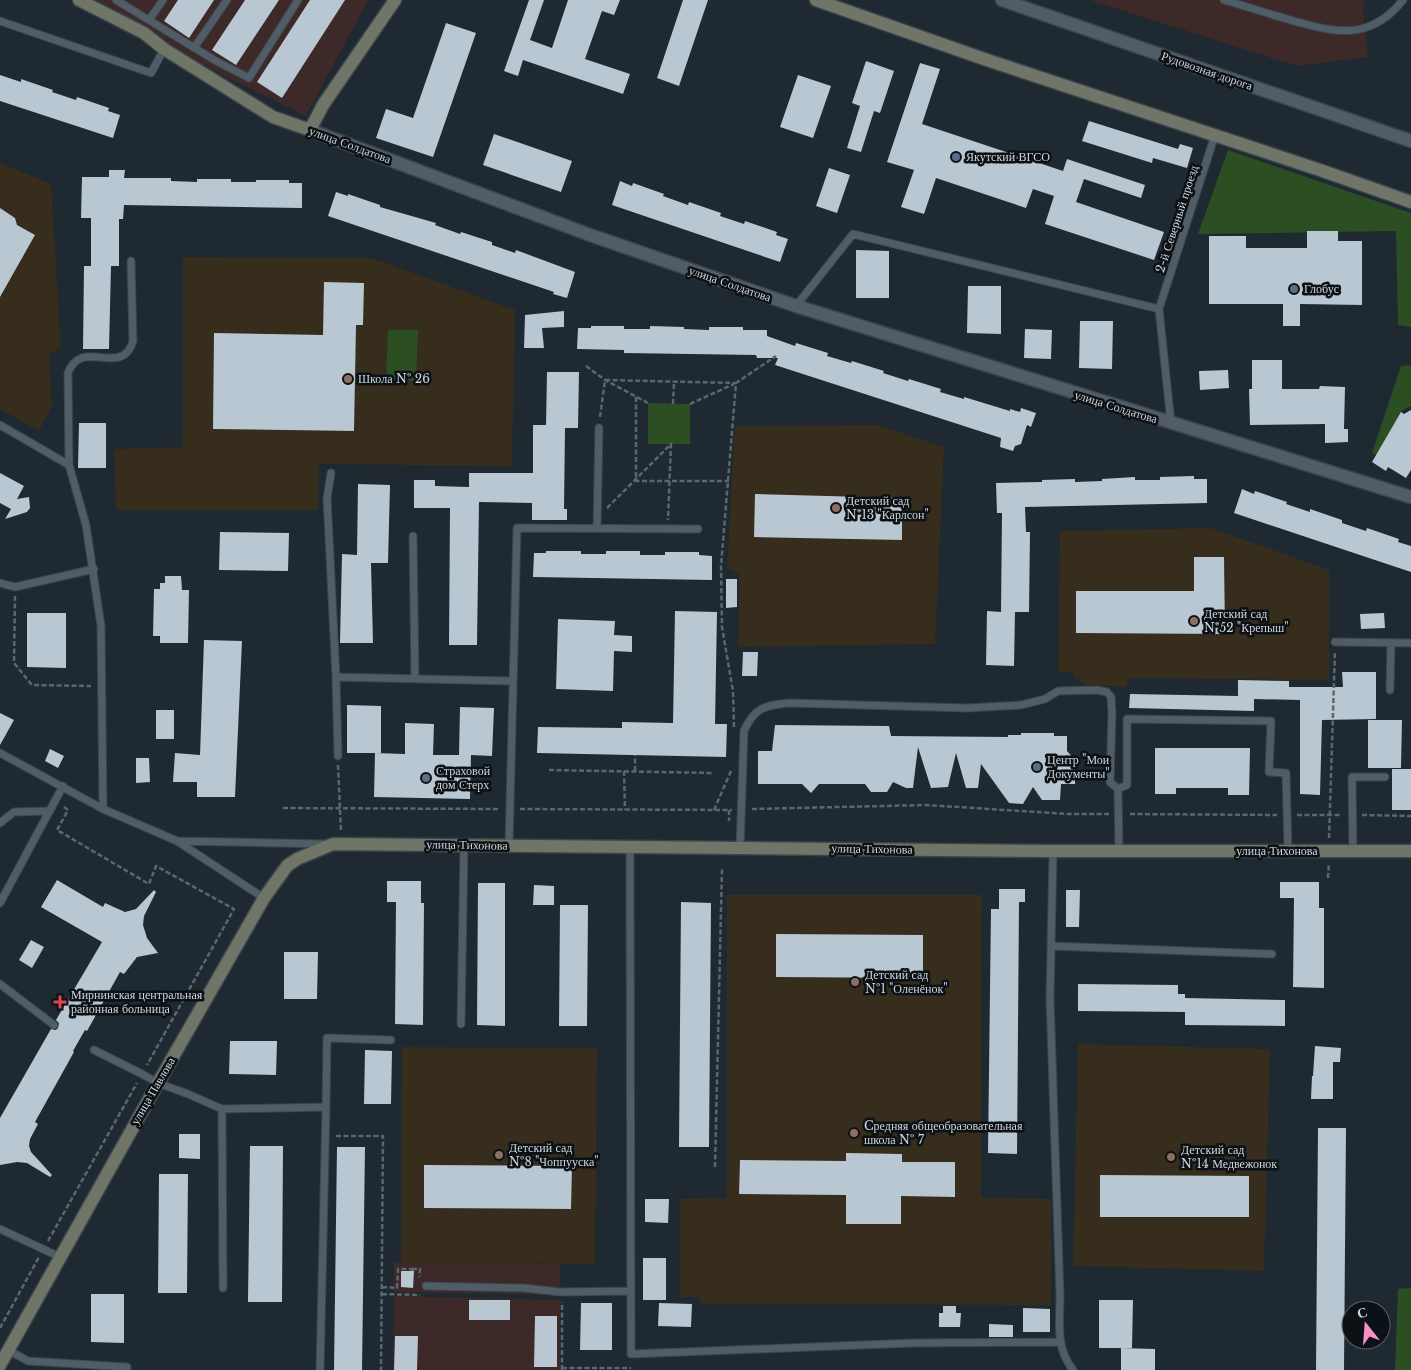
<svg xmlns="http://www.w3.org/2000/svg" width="1411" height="1370" viewBox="0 0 1411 1370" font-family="'Libre Baskerville',serif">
<rect width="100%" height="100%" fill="#1e2931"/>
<!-- industrial -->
<path fill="#3c2928" d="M94 0H368L306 116 212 70Z
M1089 0H1366L1363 9 1368 57 1297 66Z
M401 1262 560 1264V1295L394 1292V1263Z
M394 1296 560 1300V1370H393Z"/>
<!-- education -->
<path fill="#362d1d" d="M0 163 51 184 61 348 49 354 52 406 39 431 0 409Z
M183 257 372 258 515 310 512 466 319 464 318 510H116L114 449 183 447Z
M878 425 944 447 935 644 738 647 739 574 727 568 735 426Z
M1211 528 1329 570V680L1127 678V687L1086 685 1076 679 1072 672H1058L1060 531Z
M727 895H982L981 1198 1051 1199V1305L701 1304 700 1297H680V1199L727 1198Z
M1078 1044 1270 1049 1264 1271 1073 1266Z
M402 1047 597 1048 595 1264 401 1262Z"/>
<!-- green -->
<path fill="#2c4e23" d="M1228 150 1411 213V327L1398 325 1396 231 1198 234Z
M388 330H418L416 381 386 379Z
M1411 365V406L1403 410 1378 455 1372 453 1401 366Z
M648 403 690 404V444H648Z
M1411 1288V1370H1395L1398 1289Z"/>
<!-- building -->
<path fill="#b9c7d3" d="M178 0H214L189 38 164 21Z
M245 0H279L236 65 212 50Z
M310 0H345L282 98 257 82Z
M529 0H544L530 40 552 48 568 0H620L614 15 602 11 585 59 630 74 623 94 523 60 518 76 504 71Z
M683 0H708L679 86 657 78Z
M446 23 476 33 433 157 376 138 386 109 413 118Z
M866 61 894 71 880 113 874 111 861 152 847 148 860 106 852 103Z
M920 63 940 69 922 124 1063 171 1067 159 1145 185 1141 198 1084 179 1076 202 1164 232 1154 260 1045 224 1054 196 1033 189 1026 208 936 178 924 214 901 207 914 170 887 162Z
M0 75 21 82V79L53 90 52 92 76 100 77 97 109 108 108 111 120 115 113 138 0 101Z
M798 75 831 86 813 138 780 127Z
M1089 121 1178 149 1180 144 1193 148 1187 168 1153 158 1152 163 1082 141Z
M494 134 572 161 561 192 483 165Z
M829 168 850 175 837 213 816 206Z
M109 170H125L124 178H171V181L197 182V179H231V182H256V180H289V183H302V208L124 205 123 219H119V266H111L109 349H83L84 266H91V218H81L82 177H109Z
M620 181 632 186 633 183 664 194 663 196 688 205 689 202 721 213 720 216 744 224 745 221 777 232 776 235 788 239 780 262 612 205Z
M336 192 348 196V194L380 205V207L436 223 435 225 460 234 461 232 492 242V245L515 253 516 250 575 272 567 298 553 294 554 292 328 216Z
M0 208 15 218 17 225 35 235 0 297Z
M1307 231H1338V241H1362V305L1300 304V326H1283V304H1209V236H1246V248H1307Z
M856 250 889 251V298H856Z
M324 282 364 283 363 325H356L354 431 213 429 214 333 323 335Z
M968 286H1001V334L967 333Z
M564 311V327L542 328 544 348H524L525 315Z
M1080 321H1113L1112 369 1079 368Z
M591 326H624V329H650V326L684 327V329L709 330V327H743V330H767V336L795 346 796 343 828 353 827 356 851 363 852 361 884 371 883 373 908 381 909 379 941 389 940 392 964 399V397L1010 411V409L1020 412 1021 408 1036 413 1031 427 1027 425 1021 444 1015 446 1013 451 1000 447 1001 438 775 365 778 358H757L756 355 624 353V350L577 349 578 328H591Z
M1025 329 1052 330 1051 359 1024 358Z
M1252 360H1282V389H1319L1320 386 1345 387 1344 429H1348V442L1325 443V424L1250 425 1249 389H1252Z
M1228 370 1229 388 1200 390 1199 371Z
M547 372H579L578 428H565L564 509H567V520H532V503L479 502 477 645H449L450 508H414V480H435V486L469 487V473H533V425H546Z
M1411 410V470L1406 478 1388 467 1386 471 1372 462 1401 412 1404 414Z
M79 423H106V468H78Z
M0 473 24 486 17 499 29 497 30 508 27 512 5 519 11 509 0 503Z
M1194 476V479H1207V503L1025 507 1026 532H1030L1029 612H1015L1014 666 986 665 987 611 1001 612 1002 513H997L996 483 1042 482V480L1075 479V482L1102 481V479L1135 477V480H1160V477Z
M358 484 390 485 388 563H371L373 643H340L342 554 357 555Z
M1242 489 1254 494 1255 491 1287 502 1286 504 1310 512V509L1342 520V523L1366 531 1367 528 1399 539 1398 542 1411 546V572L1234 513Z
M755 494 902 498V540L754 537Z
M220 532 289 533 288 571 219 570Z
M546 551H581V554H606V551H640V555H665V552H699V555L712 556V580L533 577 534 553H546Z
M1194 557H1224L1225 634 1076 633V591H1194Z
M165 576H181L182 590H189L188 643H160V636H153L154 589H160V583H165Z
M726 579H737V607L726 608Z
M675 611 717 612 715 724H727L726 757 537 753 538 727 622 728V722L673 723Z
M27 613H66V668L27 667Z
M1384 613 1385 628 1361 629 1360 614Z
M558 619 615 621 614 635 632 636V652L614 651 613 691 556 689Z
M204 640 242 641 235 797H197V782H173L175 753 200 755Z
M743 652H758L757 676H742Z
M1342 672H1376V719L1322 720 1320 795 1300 794V700L1254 699V711L1129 708 1130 694 1238 696V680L1289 681V687H1343Z
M347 705 381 706V753H375L405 754V723L434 724 433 755H459L460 707 494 708 492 756 471 755 470 799 374 797 375 753H347Z
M156 710H174V739H156Z
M0 713 14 720 0 745Z
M1368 720H1402L1401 768H1368Z
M775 725 889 726 891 736 1008 737V735H1021V733H1054V736H1067V751L1075 760V784H1061L1060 800H1042L1033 787 1023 804 1009 803 981 764 978 788H966L956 753 948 787 931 788 918 747 913 788H906L893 782 887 792H871L865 784H819L811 793 802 784H758V751H772Z
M1155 748H1250L1249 795H1228V788H1176V794H1155Z
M50 749 64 756 58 768 45 761Z
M136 758H149L150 782 136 783Z
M1392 769H1411V810H1392Z
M57 880 103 907 105 903 125 912 136 909 154 890 156 892 144 916 143 925 147 938 158 953 137 957 124 974 120 972 87 1031 85 1030 73 1051 74 1052 35 1122 38 1124 30 1139 29 1146 31 1152 52 1175 50 1177 27 1163 17 1162 0 1165V1118L51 1029 56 1030 58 1028 59 1023 56 1020 102 942 41 907Z
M387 881H421V903H424L423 1025 395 1024 396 902H387Z
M1280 882H1319V908H1324V988L1293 987 1294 898H1280Z
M478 883H505V1026L477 1025Z
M534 885 554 886V905H533Z
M999 889H1025V902H1019L1017 1154 988 1153 991 909H999Z
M1066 890H1080L1079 927H1066Z
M681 902 711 903 709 1147H679Z
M560 905H588L587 1026H559Z
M776 934 923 935V978L776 977Z
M31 940 44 947 32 968 19 960Z
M284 952H318L317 999H284Z
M1078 984 1178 985V994H1185V998L1285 1000V1026L1185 1025V1012L1078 1011Z
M230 1041H277L276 1075 229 1074Z
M1315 1046 1341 1048 1340 1062H1333V1099H1311L1312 1076H1313Z
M365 1050 392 1051 391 1104H364Z
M1318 1128H1346L1344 1370H1316Z
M179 1134H200V1159L179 1158Z
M250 1146H283L282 1302H248Z
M337 1147H365L362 1370H334Z
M846 1153 902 1154V1162H955V1197L901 1196V1224H846V1195L739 1194 740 1160 846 1161Z
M424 1165 572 1166 571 1209 424 1208Z
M159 1174H188L187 1293H158Z
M1100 1175 1249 1176V1217H1100Z
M645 1199H669L668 1223 645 1222Z
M643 1258H666V1300H643Z
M401 1271H414L413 1288 401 1287Z
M91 1294H124V1343L91 1342Z
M469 1300H510V1320H469Z
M1099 1300H1133L1132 1348H1099Z
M581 1303H612V1350H580Z
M659 1303 692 1304 691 1327 658 1326Z
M943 1306H956V1313H961L960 1327H939V1313H943Z
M1023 1308 1050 1309V1332H1023Z
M535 1316H557V1367H534Z
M989 1324 1013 1325V1337H989Z
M395 1336H418L417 1370H394Z
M1121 1348 1155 1349V1370H1121Z"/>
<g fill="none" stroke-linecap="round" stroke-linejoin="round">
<!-- lane casing -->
<g stroke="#3b444b" stroke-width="9">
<path id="lane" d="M116 0 216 61 249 78 298 0
M1224 0C1245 6 1266 13 1287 19 1333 32 1369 43 1403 0
M149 20 163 0
M0 21 151 73 164 49
M194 48 227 0
M796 306 853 234 1159 309 1171 423
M1159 309 1215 135
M0 425 69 465 86 525 101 626 103 809 177 841 264 898
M69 465 68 373C82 336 122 379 133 341L131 261
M331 473 327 498 336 677 338 756
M597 528 599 428
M413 536 415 679
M0 583 15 587 94 569
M1335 642 1411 643
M336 677 513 681
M1390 690 1391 643
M0 753 103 809
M1118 789 1127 785V719L1271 721 1269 772 1286 773 1288 851
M0 823 14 812 50 811
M178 841 327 844
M509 845 517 528 698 529
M630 846 631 1354 913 1343 1060 1342
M740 848 744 731C754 708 765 705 789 703L967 708 1021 705 1045 699 1058 691 1097 690 1107 692 1111 697 1112 712 1110 782 1118 789 1119 851
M1053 851 1050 999 1060 1295C1060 1322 1055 1347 1073 1370
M1353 851 1352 777H1385
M0 903 63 786
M1051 946 1272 954
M0 984 54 1025
M461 1024 464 845
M94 1050 142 1074 158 1083 188 1094 222 1109 326 1107 320 1370
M326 1107 327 1038 391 1040
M222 1109 223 1288
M0 1229 60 1257
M426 1286 524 1288 560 1292 631 1291
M8 1350 28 1361 127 1367V1370"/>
</g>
<!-- street casing -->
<g stroke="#3b444b" stroke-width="15">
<path id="street" d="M1002 0 1411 141
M310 130 590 235 796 306 1411 497"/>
</g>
<!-- secondary casing -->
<g stroke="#3b444b" stroke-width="15">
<path id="secondary" d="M79 0 144 33 164 49 273 117 310 130 323 105 395 0
M816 0 987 60 1320 170 1411 202
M0 1365 158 1083 264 898 287 866 297 859 333 844 1053 851H1411"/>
</g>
<!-- path -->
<path stroke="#5c666d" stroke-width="2.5" stroke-dasharray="5 2.5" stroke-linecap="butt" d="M586 366 605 380 648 403
M636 397V481H729
M673 404 674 382
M690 404 734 384
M600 417 605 380 736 383
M607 508 671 444 668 520
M15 596 14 663 32 685 91 686
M734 727 733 691 722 627 721 566 736 383 776 356
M338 765 341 832
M549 770 713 773
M624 771 625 810
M635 771V755
M64 807 68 810 57 830 149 884 156 866 234 909 147 1065
M283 808 499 809
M520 809 732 810
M752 809 926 805 1068 814H1109
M714 810 731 771
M729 810V821
M1130 814 1277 815
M1297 815H1342
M1362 815 1411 816
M1329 838 1335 651
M1328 878 1329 863
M336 1136H383L381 1370
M715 1167 722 868
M48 1241 137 1083
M412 1269H420L419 1277
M382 1287 397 1288 398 1269H412V1271
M382 1294 420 1295
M0 1328 39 1257
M562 1368H631
M562 1370V1302"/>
<!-- lane -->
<use href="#lane" stroke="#505c66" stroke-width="7"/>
<!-- street -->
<use href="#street" stroke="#505c66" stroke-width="12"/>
<!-- secondary -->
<use href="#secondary" stroke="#6f7567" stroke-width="12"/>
</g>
<!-- markers -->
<g fill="#5c6f8a" stroke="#0c1115" stroke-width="2">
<circle cx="956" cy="157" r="5"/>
<circle cx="1294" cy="289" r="5"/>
<circle cx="1037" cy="767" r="5"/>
<circle cx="426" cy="778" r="5"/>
</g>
<g fill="#8d6e63" stroke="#0c1115" stroke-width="2">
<circle cx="348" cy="379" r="5"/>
<circle cx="836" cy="508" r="5"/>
<circle cx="1194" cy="621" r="5"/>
<circle cx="855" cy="982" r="5"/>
<circle cx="854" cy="1133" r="5"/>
<circle cx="499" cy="1155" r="5"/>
<circle cx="1171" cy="1157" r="5"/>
</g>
<path fill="#e0444e" stroke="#0c1115" stroke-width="2" d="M57.5 994.5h5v5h5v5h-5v5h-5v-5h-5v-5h5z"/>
<g text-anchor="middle" stroke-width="5" stroke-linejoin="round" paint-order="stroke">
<!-- street labels -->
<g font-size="12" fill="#cfd5db" stroke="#0c1115">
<text transform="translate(1207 71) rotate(19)" y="4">Рудовозная дорога</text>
<text transform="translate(350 145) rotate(20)" y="4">улица Солдатова</text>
<text transform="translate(1177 219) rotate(-72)" y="4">2-й Северный проезд</text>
<text transform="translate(730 284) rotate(19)" y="4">улица Солдатова</text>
<text transform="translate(1116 407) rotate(17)" y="4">улица Солдатова</text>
<text transform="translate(467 845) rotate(1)" y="4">улица Тихонова</text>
<text transform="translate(872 849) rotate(1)" y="4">улица Тихонова</text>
<text x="1277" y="855">улица Тихонова</text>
<text transform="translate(153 1091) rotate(-60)" y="4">улица Павлова</text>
</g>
<!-- poi labels -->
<g font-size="12" fill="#cfd5db" stroke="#0c1115" text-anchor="start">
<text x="966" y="161">Якутский ВГСО</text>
<text x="1304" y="293">Глобус</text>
<text x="358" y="383">Школа № 26</text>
<text x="846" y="505">Детский сад<tspan x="846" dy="14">№13 "Карлсон"</tspan></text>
<text x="1204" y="618">Детский сад<tspan x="1204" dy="14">№52 "Крепыш"</tspan></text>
<text x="1047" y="764">Центр "Мои<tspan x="1047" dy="14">Документы"</tspan></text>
<text x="436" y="775">Страховой<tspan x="436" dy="14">дом Стерх</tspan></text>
<text x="865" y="979">Детский сад<tspan x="865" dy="14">№1 "Оленёнок"</tspan></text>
<text x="71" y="999">Мирнинская центральная<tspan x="71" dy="14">районная больница</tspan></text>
<text x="864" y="1130">Cредняя общеобразовательная<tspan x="864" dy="14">школа № 7</tspan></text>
<text x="509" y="1152">Детский сад<tspan x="509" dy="14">№8 "Чоппууска"</tspan></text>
<text x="1181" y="1154">Детский сад<tspan x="1181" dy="14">№14 Медвежонок</tspan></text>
</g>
</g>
<!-- north arrow -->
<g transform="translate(1366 1325) rotate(343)"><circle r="24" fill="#0c1115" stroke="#5a5f64"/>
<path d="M0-4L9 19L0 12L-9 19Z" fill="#fa8fc6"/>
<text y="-8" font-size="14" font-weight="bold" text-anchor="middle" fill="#cfd5db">С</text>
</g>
</svg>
